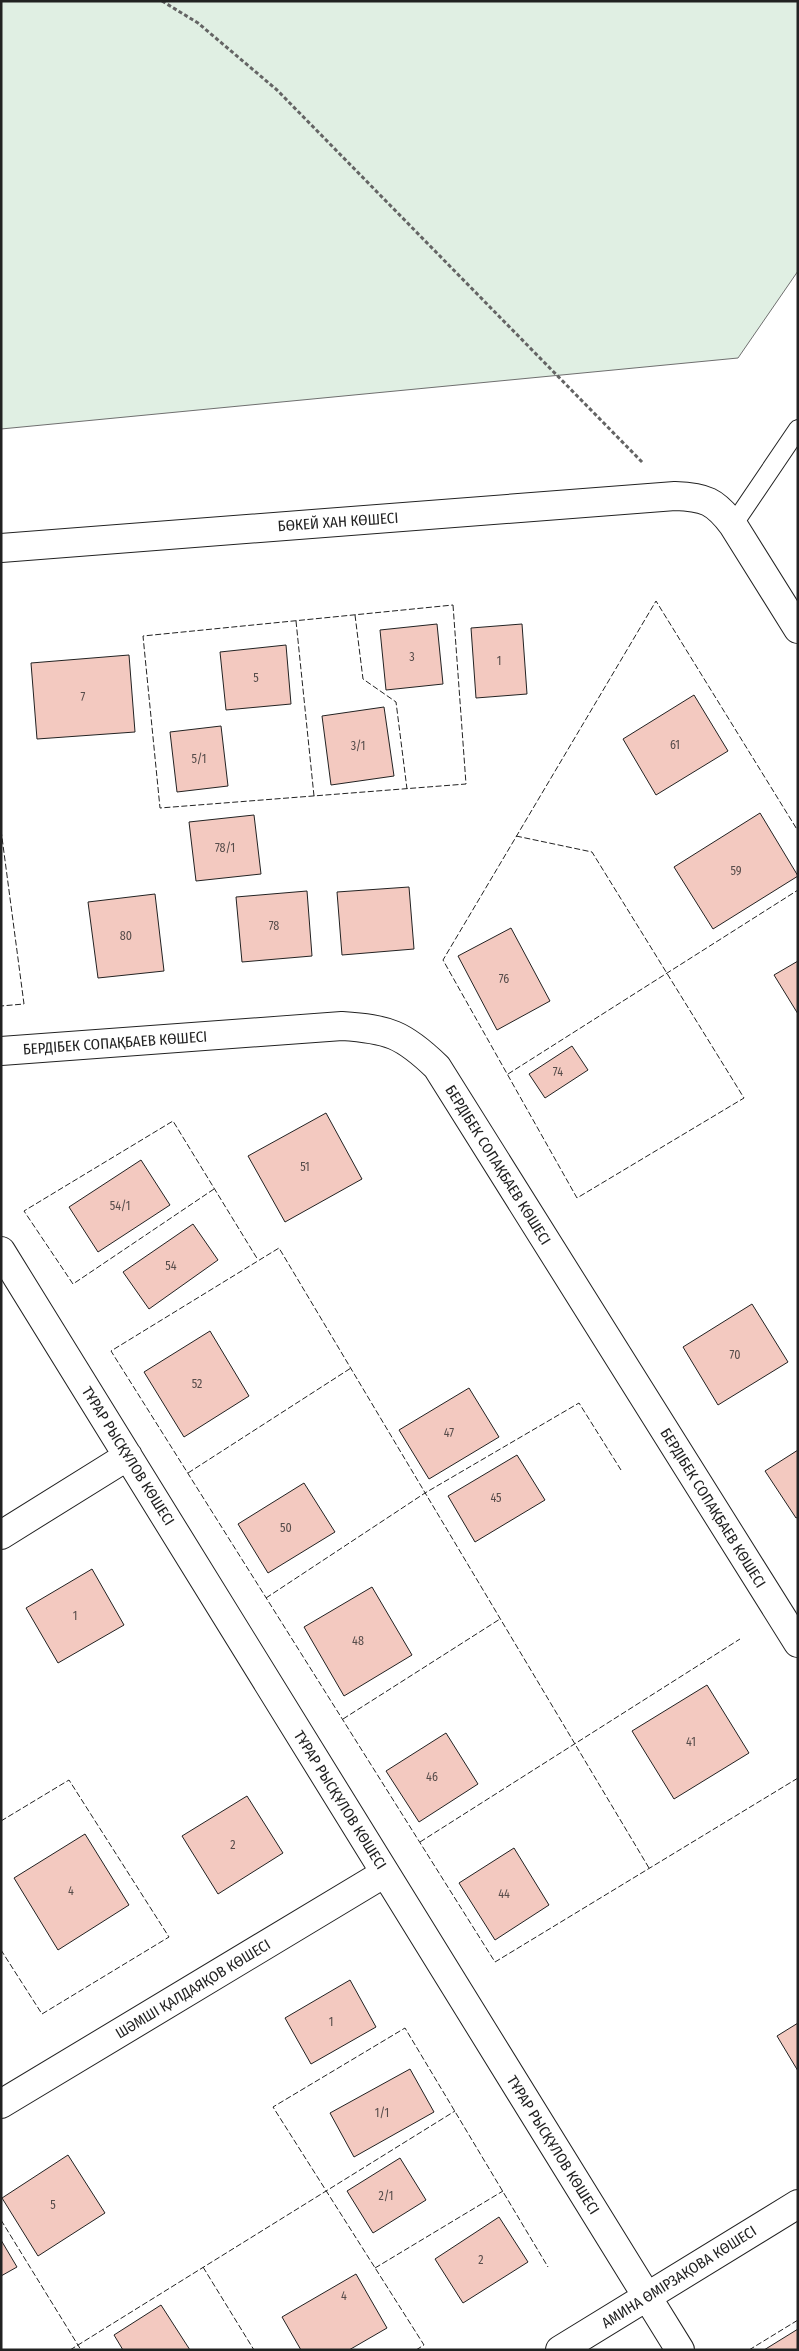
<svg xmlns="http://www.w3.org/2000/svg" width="799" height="2351" viewBox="0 0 799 2351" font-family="'Fira Sans Condensed',sans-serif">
<rect width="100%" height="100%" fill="#fff"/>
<!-- green -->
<path fill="#e0efe3" stroke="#6f6f6f" d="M1 1H798V271L738 358 1 429Z"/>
<!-- building -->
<path fill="#f3c9c0" stroke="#222" d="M437 624 443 684 386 690 380 630Z
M522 624 527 694 476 698 471 628Z
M286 645 291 704 226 710 220 652Z
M129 655 135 732 37 739 31 663Z
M694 695 728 751 656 795 623 739Z
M384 707 394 776 331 785 322 716Z
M221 726 228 786 177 792 170 732Z
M760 813 798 876 713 929 674 867Z
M254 815 261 874 196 881 189 822Z
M409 887 414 949 342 955 337 892Z
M307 891 312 956 242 962 236 897Z
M155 894 164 971 98 978 88 902Z
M511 928 550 1001 497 1030 458 956Z
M798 961V1014L774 975Z
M572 1046 588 1070 545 1098 529 1074Z
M326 1113 362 1179 285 1222 248 1156Z
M141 1160 170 1205 98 1252 69 1207Z
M193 1224 218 1260 149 1309 123 1272Z
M752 1304 788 1362 718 1405 683 1347Z
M210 1331 249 1396 184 1437 144 1372Z
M469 1388 499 1437 429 1479 399 1430Z
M798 1450V1517L796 1518 765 1471Z
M517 1455 545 1500 475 1542 448 1496Z
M304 1483 335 1532 268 1573 238 1524Z
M92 1569 124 1625 58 1663 26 1608Z
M372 1587 412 1655 344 1696 304 1627Z
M707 1685 749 1753 674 1799 632 1731Z
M446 1733 478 1784 419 1822 386 1771Z
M247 1796 283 1853 218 1894 182 1836Z
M85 1834 129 1905 58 1950 14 1878Z
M514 1848 549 1905 495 1940 459 1883Z
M350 1980 376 2027 311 2064 285 2018Z
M798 2023V2071L777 2036Z
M410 2069 434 2112 354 2157 330 2113Z
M68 2155 105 2213 38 2256 2 2198Z
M400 2158 426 2200 373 2233 347 2191Z
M499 2217 528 2262 463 2303 435 2259Z
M1 2240 17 2267 1 2276Z
M356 2274 387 2328 349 2350H301L282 2317Z
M161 2305 190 2350H123L114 2335Z
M798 2329V2350H764Z"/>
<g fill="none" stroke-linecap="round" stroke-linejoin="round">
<!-- service casing -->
<g stroke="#222" stroke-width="20">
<path id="service" d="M733 525 798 429"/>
</g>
<!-- minor casing -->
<g stroke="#222" stroke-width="30">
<path id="minor" d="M1 548 675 496C705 497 715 501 733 525L798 629
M1 1051 342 1026C388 1029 403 1034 437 1067L798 1643
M1 1251 680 2350
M1 1535 128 1456
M1 2104 385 1873
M560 2350 798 2204"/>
</g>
<!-- path -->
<path stroke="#646464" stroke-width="3" stroke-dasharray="4 2.5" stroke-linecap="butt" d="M162 1 198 23 277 90 643 463"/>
<!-- service -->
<use href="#service" stroke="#fff" stroke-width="18"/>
<!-- minor -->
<use href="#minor" stroke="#fff" stroke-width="28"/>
<!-- fence -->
<path stroke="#222" stroke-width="1" stroke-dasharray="6 2.5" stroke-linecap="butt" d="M453 605 466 784 160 808 143 636Z
M355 615 363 679 396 702 407 789
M296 621 314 796
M1 830 24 1004 1 1006
M516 836 592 852 744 1098 577 1198 443 960 656 601 798 831
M508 1074 798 890
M214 1189 73 1284 24 1211 173 1121 258 1260
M188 1473 351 1368
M266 1598 425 1493 579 1403 621 1470
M343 1719 500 1619
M1 1821 69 1780 169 1937 42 2014 1 1950
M420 1842 740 1639
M649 1868 279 1248 111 1351 495 1962 798 1778
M1 2220 81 2350
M203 2267 254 2350
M375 2268 503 2191
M70 2350 455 2111
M416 2350 424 2345 273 2107 405 2028 548 2267
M749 2350 798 2320"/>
</g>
<g text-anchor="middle" stroke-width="4" stroke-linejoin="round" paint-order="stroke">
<!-- number labels -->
<g font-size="12" fill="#564c4a">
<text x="412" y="661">3</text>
<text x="499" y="665">1</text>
<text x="256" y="682">5</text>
<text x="83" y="701">7</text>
<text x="675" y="749">61</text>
<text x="358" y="750">3/1</text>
<text x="199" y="763">5/1</text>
<text x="225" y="852">78/1</text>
<text x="736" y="875">59</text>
<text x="274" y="930">78</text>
<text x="126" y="940">80</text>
<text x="504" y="983">76</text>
<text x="558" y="1076">74</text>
<text x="305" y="1171">51</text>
<text x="120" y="1210">54/1</text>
<text x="171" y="1270">54</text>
<text x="735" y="1359">70</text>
<text x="197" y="1388">52</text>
<text x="449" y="1437">47</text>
<text x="496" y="1502">45</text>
<text x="286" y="1532">50</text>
<text x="75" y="1620">1</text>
<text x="358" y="1645">48</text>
<text x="691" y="1746">41</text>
<text x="432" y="1781">46</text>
<text x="233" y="1849">2</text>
<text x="71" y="1895">4</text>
<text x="504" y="1898">44</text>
<text x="331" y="2026">1</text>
<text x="382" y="2117">1/1</text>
<text x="386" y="2200">2/1</text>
<text x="53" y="2209">5</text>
<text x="481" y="2264">2</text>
<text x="344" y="2300">4</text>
</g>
<!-- street labels -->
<g font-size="15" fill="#222" stroke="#fff">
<text transform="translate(338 522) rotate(-4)" y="5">БӨКЕЙ ХАН КӨШЕСІ</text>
<text transform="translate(115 1043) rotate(-4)" y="5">БЕРДІБЕК СОПАҚБАЕВ КӨШЕСІ</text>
<text transform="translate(498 1165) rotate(58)" y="5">БЕРДІБЕК СОПАҚБАЕВ КӨШЕСІ</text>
<text transform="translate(128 1456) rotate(58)" y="5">ТҰРАР РЫСҚҰЛОВ КӨШЕСІ</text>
<text transform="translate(713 1508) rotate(58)" y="5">БЕРДІБЕК СОПАҚБАЕВ КӨШЕСІ</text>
<text transform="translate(340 1800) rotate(58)" y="5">ТҰРАР РЫСҚҰЛОВ КӨШЕСІ</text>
<text transform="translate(193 1989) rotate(-31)" y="5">ШӘМШІ ҚАЛДАЯҚОВ КӨШЕСІ</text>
<text transform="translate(553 2145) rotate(58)" y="5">ТҰРАР РЫСҚҰЛОВ КӨШЕСІ</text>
<text transform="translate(679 2277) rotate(-32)" y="5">АМИНА ӨМІРЗАҚОВА КӨШЕСІ</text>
</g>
</g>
<!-- border -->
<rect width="799" height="2351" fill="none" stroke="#222222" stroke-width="5"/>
</svg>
